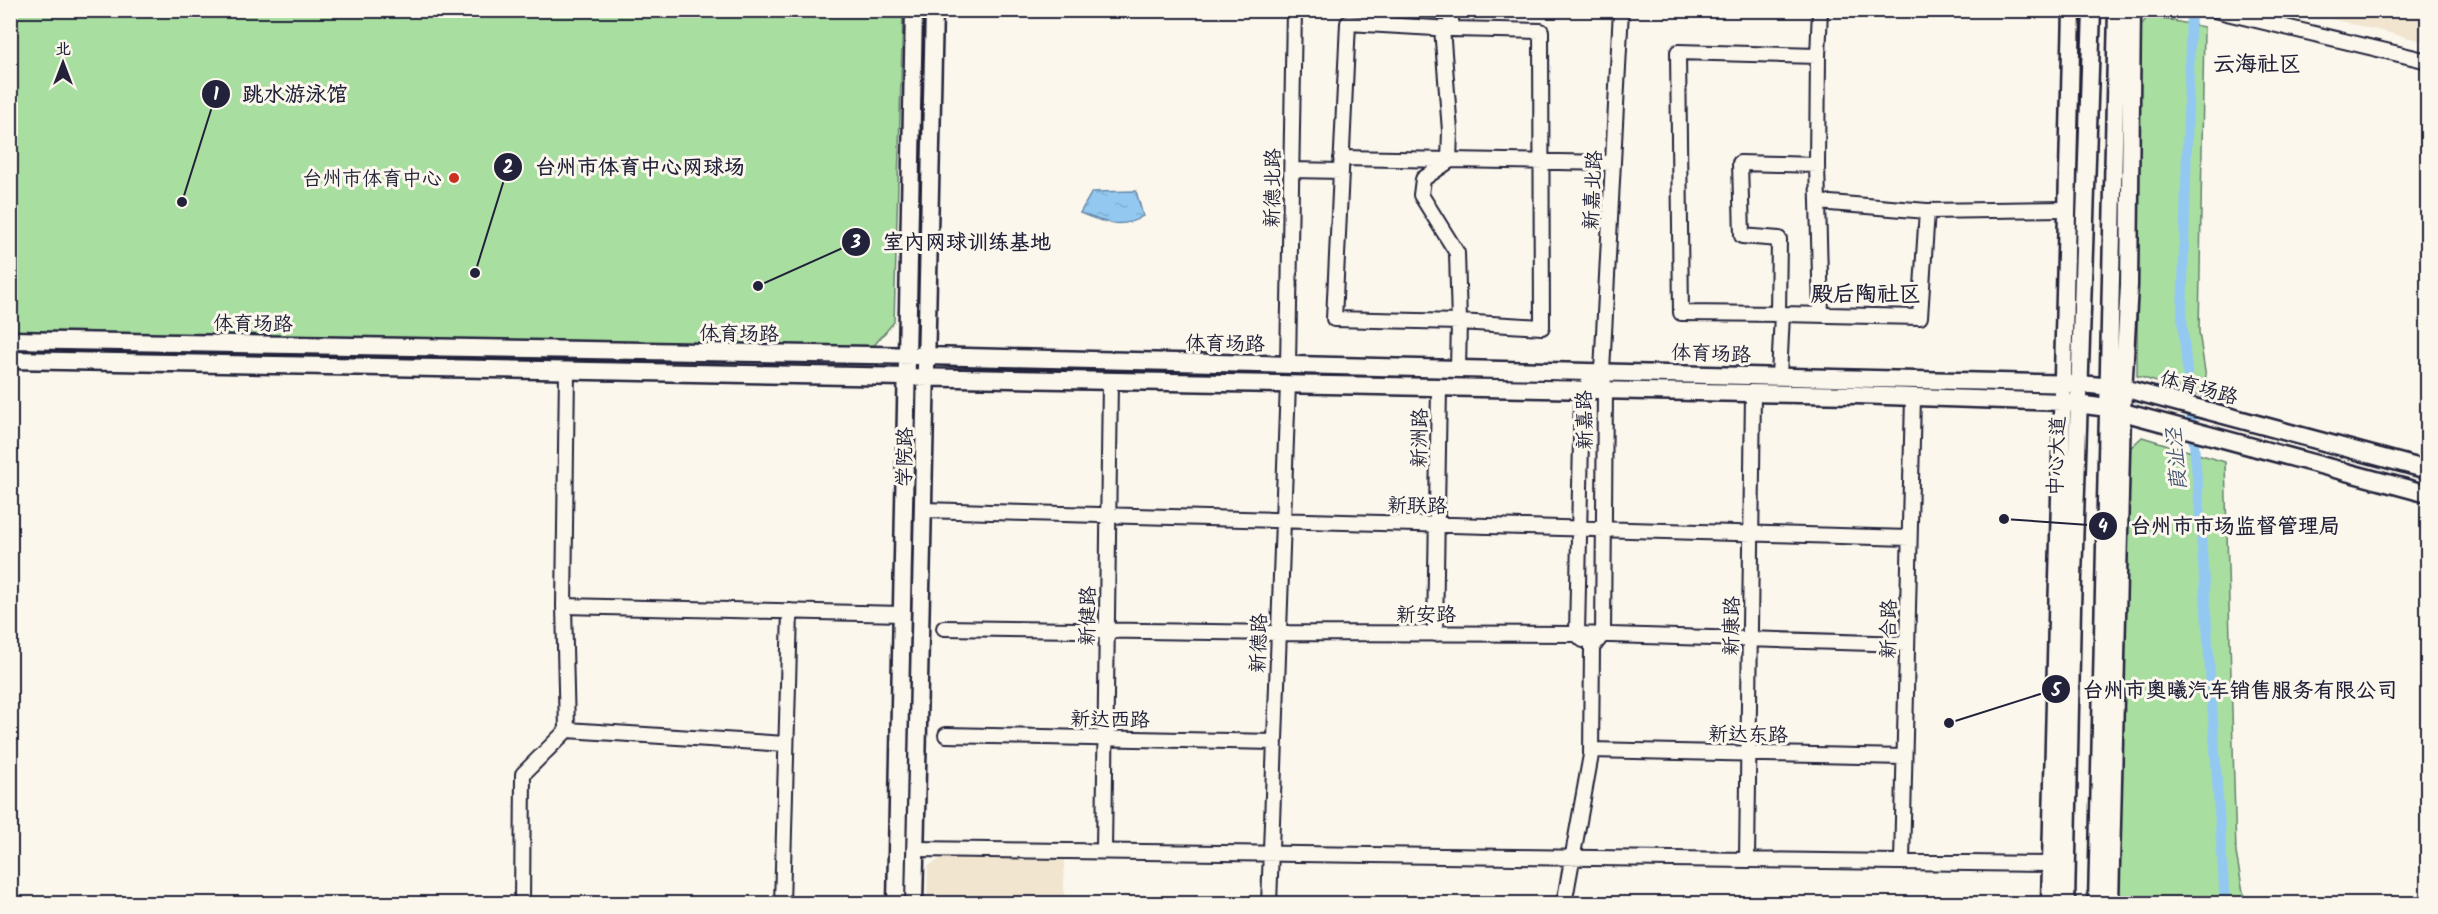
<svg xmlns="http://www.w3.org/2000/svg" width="2438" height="914" viewBox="0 0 2438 914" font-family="Kalam,'LXGW WenKai TC',sans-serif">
<defs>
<pattern id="water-ripples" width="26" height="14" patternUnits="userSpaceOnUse" patternTransform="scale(1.5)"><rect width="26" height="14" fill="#93c9f1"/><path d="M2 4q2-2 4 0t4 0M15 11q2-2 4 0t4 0" fill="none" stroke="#7eacd0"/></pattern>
</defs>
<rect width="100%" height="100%" fill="#fbf7ec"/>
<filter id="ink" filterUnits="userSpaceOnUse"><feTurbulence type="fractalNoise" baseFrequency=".0167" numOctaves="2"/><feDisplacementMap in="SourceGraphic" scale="12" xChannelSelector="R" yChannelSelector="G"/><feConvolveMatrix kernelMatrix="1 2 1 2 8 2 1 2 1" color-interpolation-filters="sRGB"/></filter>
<g filter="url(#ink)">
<!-- built -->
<path fill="#f1e5d0" d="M2298 11H2427V42Z
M946 856 1064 858V903L927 904 928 866Z"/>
<!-- green -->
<path fill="#a9dea1" stroke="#66806e" stroke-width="1.5" d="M11 11H903L894 322 859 363 11 338Z
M2149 16 2204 27 2199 332 2209 398 2137 376 2139 27Z
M2142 437 2225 462 2236 853 2245 903 2119 904 2128 450Z"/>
<!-- water -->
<path fill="url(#water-ripples)" stroke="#6686a8" stroke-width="1.5" d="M1136 191 1143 216C1122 230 1102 222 1080 213L1092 192Z"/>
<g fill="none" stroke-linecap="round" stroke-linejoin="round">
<!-- canal -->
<path stroke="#93c9f1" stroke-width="10" d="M2191 10 2182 318 2198 487 2225 904"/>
<!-- minor casing -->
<g stroke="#22223b" stroke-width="18">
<path id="minor" d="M1450 10 1452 29 1348 23 1334 319 1459 322 1458 368
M2214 10 2428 61
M1442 28 1450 131 1449 161 1423 179 1421 195 1457 253 1459 322 1542 327 1541 31 1452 29
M1341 158 1613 163
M1817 165 1821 313
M1292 170 1341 171
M1818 202 1927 211 2067 209
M1778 314 1779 239 1742 236 1740 163 1817 165 1818 56
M1782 314 1920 317 1927 211
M1288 365 1294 10
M567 371 564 606 902 614
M1779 376 1782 314 1681 313 1678 52 1818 56 1820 10
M923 510 1909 538
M944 628 1278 633 1577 634 1907 644
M1435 634 1439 388
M1583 640 1577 634 1582 391 1602 371
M567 730 785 744
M946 735 1274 742
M1591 750 1904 757
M916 849 2050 864
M1104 851 1110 381
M1747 860 1753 393
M1902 862 1913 397
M522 904 523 774 567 730 564 606
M782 904 790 611
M1269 904 1288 384
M1564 904 1591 755 1592 648 1603 634 1605 391 1602 371 1621 10"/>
</g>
<!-- major casing -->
<g stroke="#22223b" stroke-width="21">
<path id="major" d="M10 340 927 356 2080 384 2123 388 2428 470
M10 360 1856 395 2061 402 2108 408 2428 494
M896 904 914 10
M914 904 934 10
M2050 904 2072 10
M2066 904 2072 607 2092 10
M2097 904 2117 10
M2110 904 2122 411 2129 285 2132 10"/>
</g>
<!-- minor -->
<use href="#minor" stroke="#fbf7ec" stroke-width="14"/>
<!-- major -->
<use href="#major" stroke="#fbf7ec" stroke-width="16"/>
</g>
</g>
<!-- markers -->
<circle fill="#c8321e" stroke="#fbf7ec" stroke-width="2" cx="454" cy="178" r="6"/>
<g text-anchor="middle" stroke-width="6" stroke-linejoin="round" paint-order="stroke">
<!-- poi labels -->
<g font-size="20" fill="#22223b" stroke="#fbf7ec" text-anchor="end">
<text x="442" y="185">台州市体育中心</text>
</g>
<!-- street labels -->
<g font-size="20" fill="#22223b" stroke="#fbf7ec">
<text transform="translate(1272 188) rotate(-89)" y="7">新德北路</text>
<text transform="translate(1592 190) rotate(-87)" y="7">新嘉北路</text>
<text transform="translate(253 323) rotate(1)" y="7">体育场路</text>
<text transform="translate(739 333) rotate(1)" y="7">体育场路</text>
<text transform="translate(1225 343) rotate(1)" y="7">体育场路</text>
<text transform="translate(1711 353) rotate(2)" y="7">体育场路</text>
<text transform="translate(2199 387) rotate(15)" y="7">体育场路</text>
<text transform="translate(1584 420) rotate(-91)" y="7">新嘉路</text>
<text transform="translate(1419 438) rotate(-89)" y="7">新洲路</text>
<text transform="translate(2056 456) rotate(-88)" y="7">中心大道</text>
<text transform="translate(904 457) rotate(-89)" y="7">学院路</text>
<text transform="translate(1417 505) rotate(1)" y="7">新联路</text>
<text x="1426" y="621">新安路</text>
<text transform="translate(1087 616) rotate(-89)" y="7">新健路</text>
<text transform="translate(1731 626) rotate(-89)" y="7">新康路</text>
<text transform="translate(1888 629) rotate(-89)" y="7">新合路</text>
<text transform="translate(1258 643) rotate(-88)" y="7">新德路</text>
<text transform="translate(1110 719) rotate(1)" y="7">新达西路</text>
<text transform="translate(1748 734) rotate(1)" y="7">新达东路</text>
</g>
<!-- water labels -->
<g font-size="21" font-style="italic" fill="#445472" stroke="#fbf7ec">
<text transform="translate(2176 459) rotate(-95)" y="7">葭沚泾</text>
</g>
<!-- quarter labels -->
<g font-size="22" font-weight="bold" fill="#22223b" stroke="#fbf7ec">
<text x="2257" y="71">云海社区</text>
<text x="1866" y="301">殿后陶社区</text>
</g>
</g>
<!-- callouts -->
<path fill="none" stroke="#22223b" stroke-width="2" d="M182 202L216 94M475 273L508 167M758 286L856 242M2004 519L2103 526M1949 723L2056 689"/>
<g fill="#22223b" stroke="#fbf7ec" stroke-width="2">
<circle cx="182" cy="202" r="6"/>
<circle cx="475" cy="273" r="6"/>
<circle cx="758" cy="286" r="6"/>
<circle cx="2004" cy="519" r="6"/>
<circle cx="1949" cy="723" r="6"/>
<circle cx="216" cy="94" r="15"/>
<circle cx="508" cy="167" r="15"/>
<circle cx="856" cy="242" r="15"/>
<circle cx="2103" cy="526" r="15"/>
<circle cx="2056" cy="689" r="15"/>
</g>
<g font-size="18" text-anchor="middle" font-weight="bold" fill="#fff">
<text x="216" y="100">1</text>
<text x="508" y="173">2</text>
<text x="856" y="248">3</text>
<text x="2103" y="532">4</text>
<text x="2056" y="696">5</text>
</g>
<g font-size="21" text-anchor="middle" font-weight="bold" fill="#22223b" stroke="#fbf7ec" stroke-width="6" stroke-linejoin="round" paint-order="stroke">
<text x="295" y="101">跳水游泳馆</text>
<text x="640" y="174">台州市体育中心网球场</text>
<text x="967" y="249">室内网球训练基地</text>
<text x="2235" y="533">台州市市场监督管理局</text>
<text x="2240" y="697">台州市奥曦汽车销售服务有限公司</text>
</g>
<!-- margin -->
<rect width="2438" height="914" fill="none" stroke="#fbf7ec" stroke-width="36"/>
<rect x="18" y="18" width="2402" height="878" fill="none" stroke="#22223b" stroke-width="2" filter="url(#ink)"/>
<!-- north arrow -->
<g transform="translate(63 63)" stroke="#fbf7ec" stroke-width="4.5" paint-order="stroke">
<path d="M0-4.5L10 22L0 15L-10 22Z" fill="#22223b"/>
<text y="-9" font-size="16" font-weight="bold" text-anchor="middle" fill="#22223b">北</text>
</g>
</svg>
